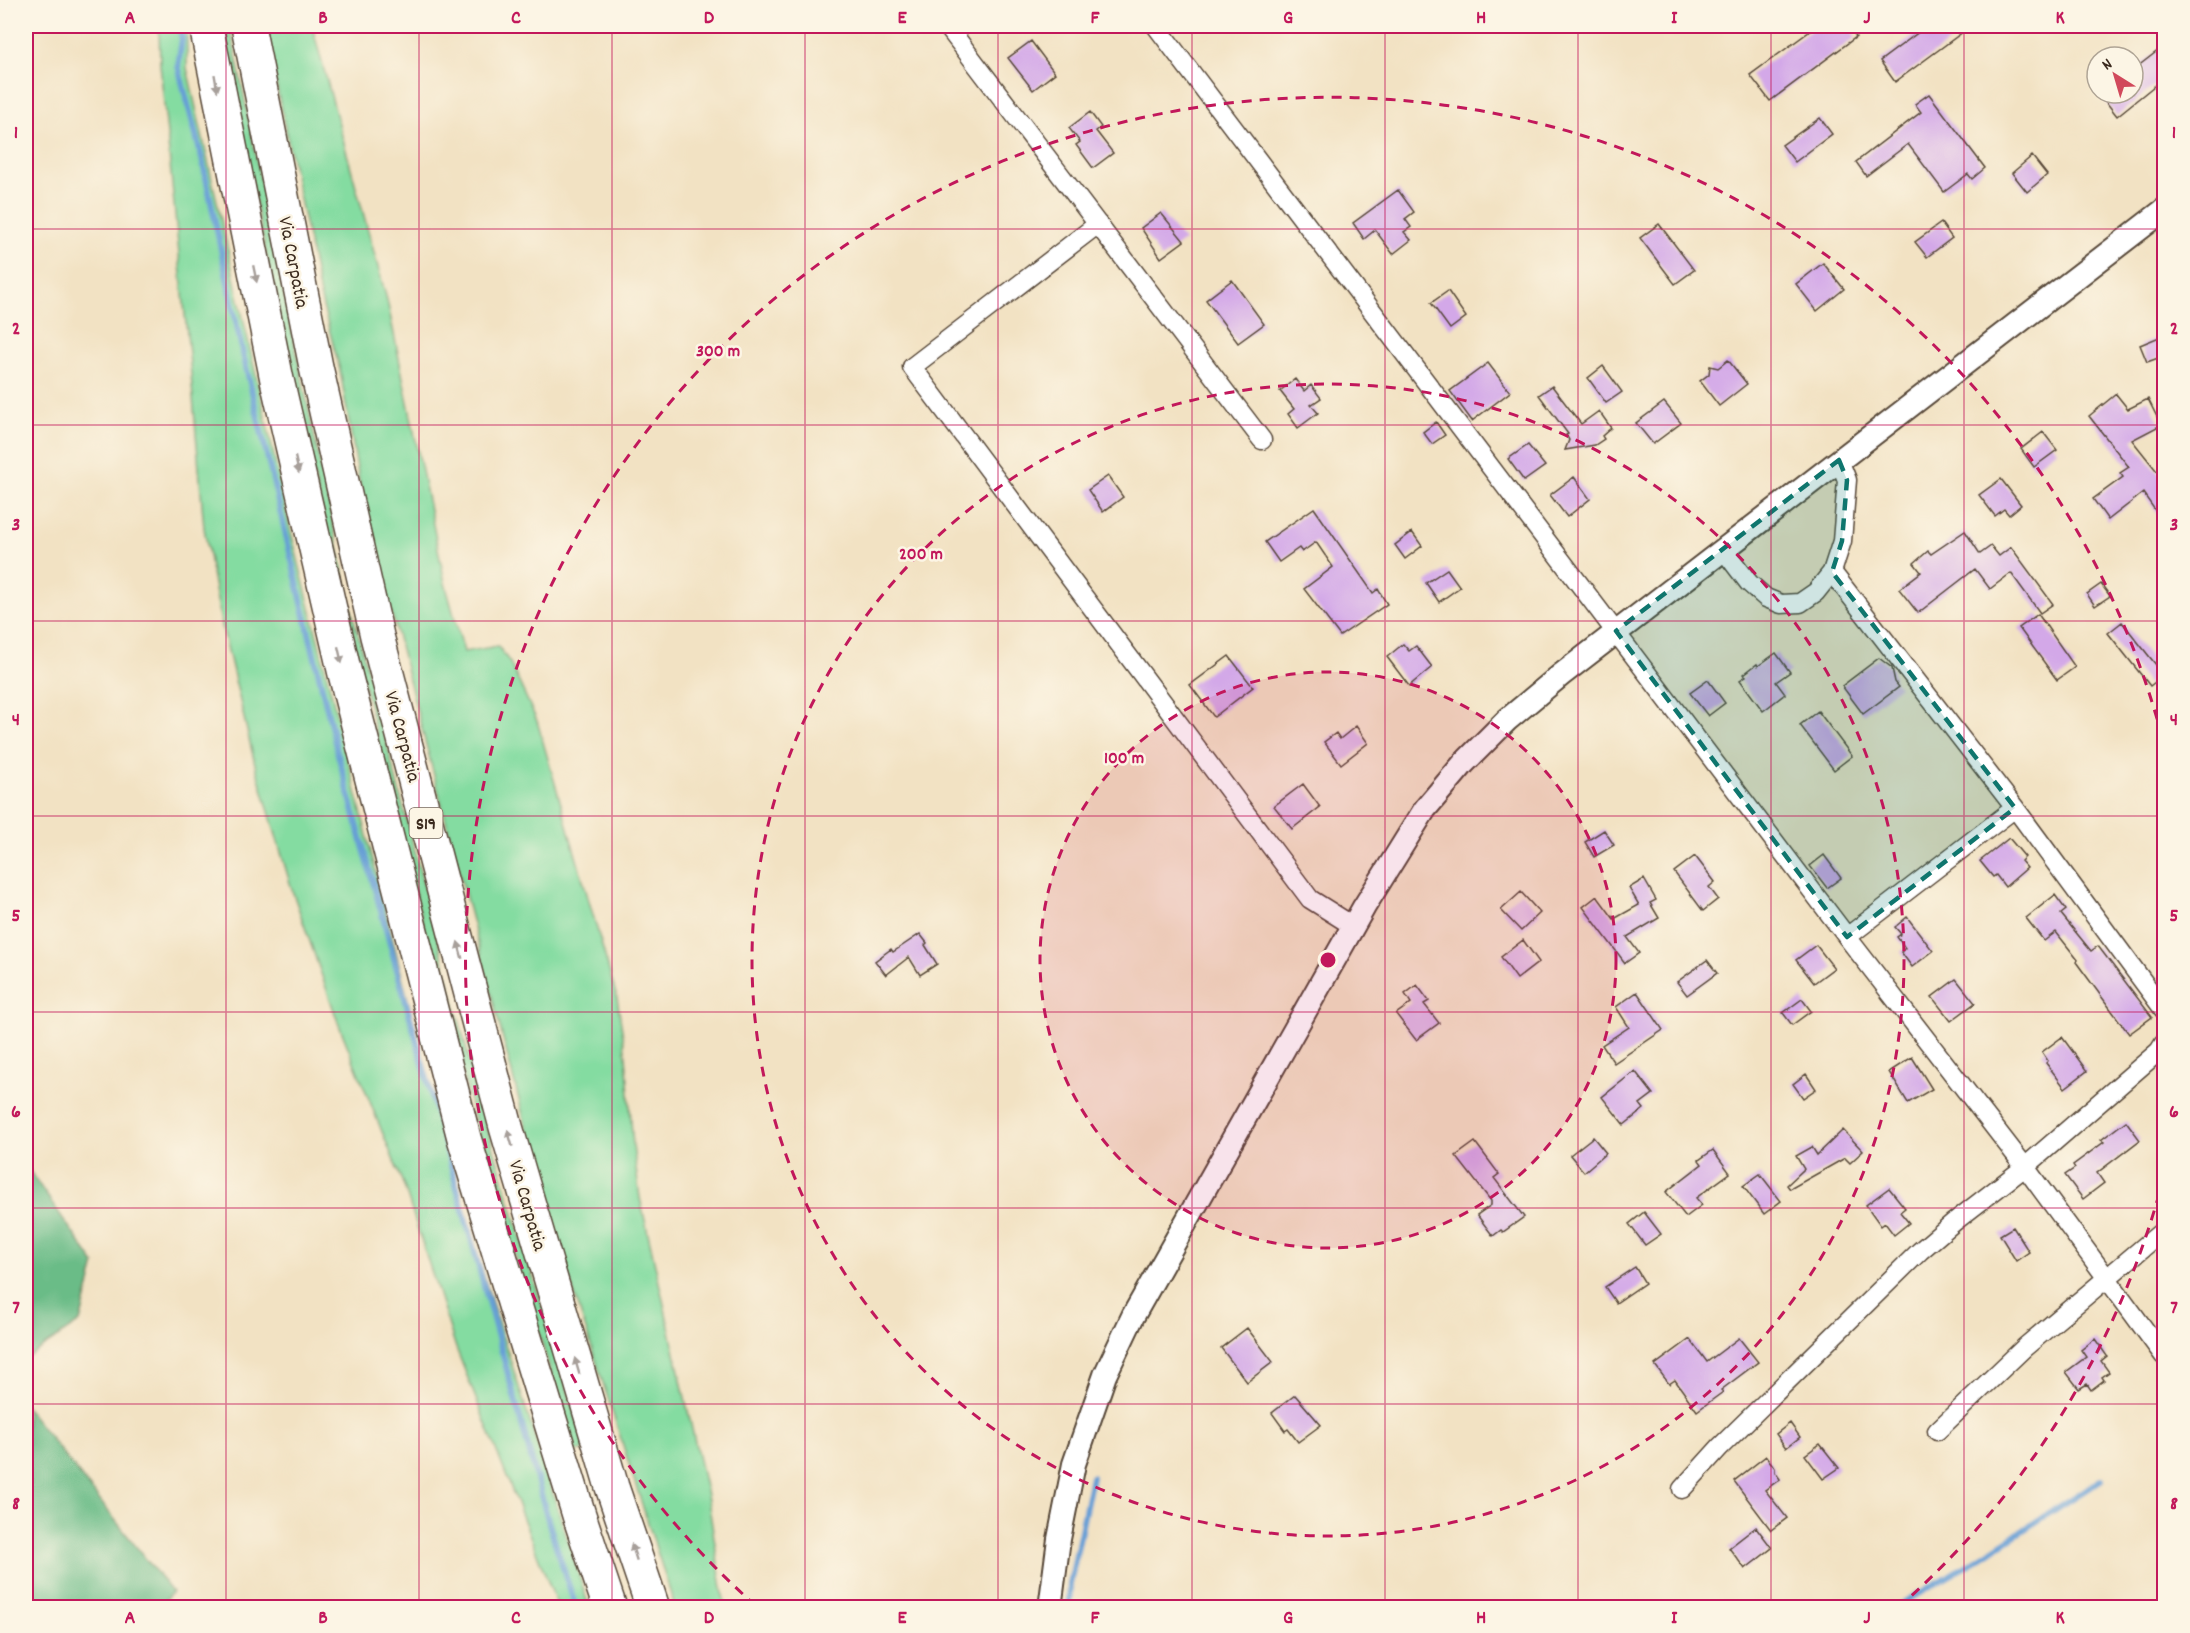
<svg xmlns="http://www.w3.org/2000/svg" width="2190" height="1633" viewBox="0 0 2190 1633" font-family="Dekko,sans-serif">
<rect width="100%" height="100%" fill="#fcf5e5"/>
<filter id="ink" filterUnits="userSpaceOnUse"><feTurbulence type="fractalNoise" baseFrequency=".0167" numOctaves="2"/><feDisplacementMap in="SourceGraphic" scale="12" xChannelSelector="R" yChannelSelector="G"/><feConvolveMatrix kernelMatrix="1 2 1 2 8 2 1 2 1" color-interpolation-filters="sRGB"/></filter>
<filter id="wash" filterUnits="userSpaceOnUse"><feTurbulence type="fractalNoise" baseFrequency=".008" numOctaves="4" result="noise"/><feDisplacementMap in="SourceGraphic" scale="24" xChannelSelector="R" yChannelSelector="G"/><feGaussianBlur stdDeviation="1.35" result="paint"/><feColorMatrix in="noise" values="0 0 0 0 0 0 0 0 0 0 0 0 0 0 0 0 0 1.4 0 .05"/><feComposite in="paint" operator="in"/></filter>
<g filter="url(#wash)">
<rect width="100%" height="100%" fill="#f2e2c3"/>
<!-- green -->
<path fill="#84dca1" stroke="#608360" stroke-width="1.5" d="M159 26H187V68L291 532 453 1180 589 1607H558L456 1348 404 1186 339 1025 292 890 255 764 220 617 204 528 191 374 160 64Z
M220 26H230L274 248 349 600 487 1127 586 1450 575 1452 479 1135 409 870 298 410Z
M264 26H312L387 300 445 583 464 652 498 646 510 663 537 721 617 998 626 1056 633 1146 640 1198 708 1500 725 1607H675L550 1218 364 508 340 370 320 295Z"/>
<!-- forest -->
<path fill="#6bbc87" stroke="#537352" stroke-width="1.5" d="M26 1166 95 1264 80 1322 26 1358Z
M26 1407 172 1592 159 1607H26Z"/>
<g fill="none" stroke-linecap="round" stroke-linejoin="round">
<!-- stream -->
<path stroke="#669fd5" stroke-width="6" d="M179 26 182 39 178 66 202 159 242 350 337 751 550 1527 576 1608
M1069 1608 1070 1584 1092 1477
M1894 1608 1980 1558 2102 1479"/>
</g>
<g id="blocks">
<!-- building -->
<path fill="#d3a8e8" d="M1817 26H1848L1856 37 1770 101 1750 75Z
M1927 26H1971L1895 82 1880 61Z
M1031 41 1055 73 1033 90 1008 58Z
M2164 46V78L2117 116 2099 93H2133V70Z
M1929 94 1985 168 1972 179 1968 174 1944 192 1908 144 1866 176 1856 162 1921 112 1915 104Z
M1090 112 1101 127 1096 131 1113 153 1093 168 1076 145 1080 142 1069 128Z
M1820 118 1832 134 1795 162 1782 145Z
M2032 156 2047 175 2027 192 2012 173Z
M1398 190 1414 212 1405 219 1411 227 1404 232 1411 240 1393 254 1375 230 1364 239 1353 223Z
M1161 213 1184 241 1161 258 1141 228Z
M1941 223 1952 238 1927 257 1915 242Z
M1659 224 1694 270 1675 284 1640 238Z
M1823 263 1844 289 1817 311 1796 284Z
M1232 280 1264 324 1238 343 1206 300Z
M1448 291 1466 317 1450 329 1431 303Z
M2164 335V356L2147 362 2140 345Z
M1728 360 1747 384 1719 406 1700 381 1709 374 1710 366 1718 368Z
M1488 363 1510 392 1472 421 1450 391Z
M1603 366 1622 392 1606 403 1588 378Z
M1295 379 1304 391 1311 385 1321 398 1311 405 1318 413 1298 428 1288 414 1294 409 1280 391Z
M1552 386 1581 424 1599 411 1611 428 1602 436 1604 439 1595 445 1565 450 1569 440 1566 435 1568 434 1539 395Z
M2116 394 2128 409 2148 399 2161 425 2132 440 2164 480V523L2143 493 2108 520 2093 499 2123 477 2120 473 2129 467 2089 416Z
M1664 402 1681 423 1653 444 1636 423Z
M1436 422 1445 435 1432 444 1423 432Z
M2043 432 2057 450 2034 467 2021 449Z
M1528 445 1545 466 1524 481 1508 459Z
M1108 476 1123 497 1103 512 1088 490Z
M1574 477 1590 499 1567 517 1550 495Z
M2001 479 2021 505 2009 515 2004 509 1995 516 1979 495Z
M1314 508 1373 593 1378 589 1387 604 1340 636 1304 589 1333 567 1316 542 1302 552 1299 548 1279 562 1265 542Z
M1965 531 1980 554 1991 546 1999 556 2011 547 2053 604 2040 613 2011 573 1990 589 1975 569 1918 613 1899 589 1921 572 1914 563 1928 551 1931 554Z
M1412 532 1422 546 1405 559 1395 545Z
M1447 569 1460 587 1439 602 1426 583Z
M2101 584 2110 596 2095 606 2087 594Z
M2038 614 2075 667 2057 680 2019 628Z
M2122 622 2164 675 2150 686 2108 633Z
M1403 644 1409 651 1416 646 1432 667 1409 686 1387 657Z
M1776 653 1790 672 1776 682 1785 694 1763 711 1740 680 1746 676 1744 674 1757 664 1758 666Z
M1229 656 1253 687 1214 717 1190 685Z
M1879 658 1892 668 1895 682 1899 687 1863 714 1842 686Z
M1708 680 1725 703 1708 716 1690 693Z
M1818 711 1852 756 1834 770 1800 725Z
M1356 726 1368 743 1341 764 1324 742 1336 733 1340 739Z
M1303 784 1320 807 1292 829 1274 806Z
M1604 830 1614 845 1594 857 1585 842Z
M2009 838 2025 857 2021 861 2027 868 2005 887 1996 875 1993 877 1980 861Z
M1824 855 1841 878 1827 888 1810 866Z
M1695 856 1715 882 1709 887 1718 899 1703 911 1674 872Z
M1644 879 1656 900 1650 903 1659 918 1627 937 1639 953 1625 963 1583 907 1597 896 1614 919 1639 905 1629 888Z
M1521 892 1540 913 1521 931 1501 910Z
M2055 895 2066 910 2061 914 2091 951 2098 946 2152 1017 2129 1034 2076 962 2078 960 2056 932 2044 941 2026 918Z
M1907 917 1933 951 1912 967 1901 952 1905 948 1897 937 1901 934 1895 927Z
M920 934 927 943 925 945 937 964 920 975 909 957 886 975 875 961 891 949 893 952Z
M1523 940 1539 962 1517 979 1501 957Z
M1816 945 1834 968 1814 983 1796 960Z
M1707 960 1717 973 1687 995 1677 982Z
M1956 979 1975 1003 1951 1021 1932 997Z
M1417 985 1429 1001 1424 1004 1439 1023 1416 1040 1396 1014 1411 1003 1405 994Z
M1637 992 1663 1030 1614 1063 1602 1045 1629 1027 1616 1007Z
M1802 999 1811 1011 1792 1025 1783 1013Z
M2062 1037 2087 1071 2065 1088 2046 1063 2048 1061 2042 1052Z
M1912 1057 1932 1089 1908 1103 1889 1072Z
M1635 1071 1653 1094 1640 1104 1644 1109 1624 1125 1602 1097Z
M1806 1074 1816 1089 1803 1098 1793 1084Z
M2126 1121 2140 1140 2097 1173 2104 1183 2083 1199 2065 1175 2075 1168 2073 1165 2104 1142 2101 1140Z
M1843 1130 1863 1151 1850 1163 1845 1158 1790 1189 1787 1185 1804 1169 1796 1156 1812 1147 1817 1155Z
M1593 1137 1606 1153 1584 1172 1570 1155Z
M1475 1142 1499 1174 1494 1178 1524 1217 1503 1232 1501 1230 1493 1236 1477 1215 1491 1205V1201L1456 1156Z
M1713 1150 1730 1173 1696 1198 1702 1205 1686 1217 1666 1192 1702 1164 1699 1160Z
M1760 1174 1781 1201 1764 1214 1743 1186Z
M1889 1188 1905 1208 1900 1212 1909 1223 1894 1235 1885 1223 1881 1226 1866 1205Z
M1644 1212 1661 1234 1645 1245 1629 1224Z
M2013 1227 2029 1252 2016 1261 2000 1235Z
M1635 1267 1645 1283 1616 1303 1605 1287Z
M1247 1328 1273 1362 1247 1382 1221 1348Z
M1739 1338 1758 1362 1721 1390 1723 1392 1697 1411 1675 1380 1669 1384 1655 1365 1690 1339 1707 1362Z
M2095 1339 2107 1356 2101 1361 2109 1372 2102 1377 2104 1380 2091 1390 2087 1384 2079 1389 2066 1372 2086 1357 2081 1350Z
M1295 1395 1321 1425 1298 1442 1288 1429 1285 1431 1272 1413Z
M1790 1423 1800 1437 1786 1448 1776 1434Z
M1820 1444 1839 1468 1823 1479 1805 1455Z
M1766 1456 1775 1468V1472L1780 1479 1765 1490 1787 1518 1771 1530 1734 1481Z
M1756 1527 1772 1548 1745 1569 1729 1548Z"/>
</g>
</g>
<g filter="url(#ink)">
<use href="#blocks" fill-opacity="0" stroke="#564637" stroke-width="1.5"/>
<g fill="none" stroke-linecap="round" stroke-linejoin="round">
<!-- minor casing -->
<g stroke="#564637" stroke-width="21">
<path id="minor" d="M947 26 1262 440
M1156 26 1847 937 2025 1167 2159 1051 2164 1043
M1098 224 912 367 1310 899 1353 926
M1723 549 1749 583 1766 598 1781 604 1800 603 1816 592 1832 572 1842 541 1847 480 1839 460
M1832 572 2015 808 2164 1010
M1847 937 2015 808
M1937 1431 2025 1347 2164 1230
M1682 1489 1720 1447 1920 1251 1954 1222 2025 1167 2164 1356"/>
</g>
<!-- tertiary casing -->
<g stroke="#564637" stroke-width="26">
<path id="tertiary" d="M1050 1608 1059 1539 1074 1464 1105 1375 1133 1316 1364 907 1425 809 1464 763 1507 720 1561 675 2164 210"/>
</g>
<!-- motorway casing -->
<g stroke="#564637" stroke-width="36">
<path id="motorway" d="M206 26 277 380 345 674 464 1138 579 1515 610 1608
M248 26 316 367 377 636 506 1127 612 1487 653 1608"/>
</g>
<!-- minor -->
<use href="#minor" stroke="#fff" stroke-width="18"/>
<!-- tertiary -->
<use href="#tertiary" stroke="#fff" stroke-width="22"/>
<!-- motorway -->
<use href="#motorway" stroke="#fff" stroke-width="33"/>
</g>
<!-- one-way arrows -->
<defs><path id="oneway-solid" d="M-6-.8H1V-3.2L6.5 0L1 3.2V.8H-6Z" transform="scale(1.5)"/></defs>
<g fill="#a79f9a">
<use href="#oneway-solid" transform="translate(216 83) rotate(80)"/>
<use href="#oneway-solid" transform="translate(255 274) rotate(78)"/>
<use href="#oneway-solid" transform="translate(297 465) rotate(77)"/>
<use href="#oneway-solid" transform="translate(340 655) rotate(77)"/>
<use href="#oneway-solid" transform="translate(460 950) rotate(-105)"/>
<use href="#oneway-solid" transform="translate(510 1138) rotate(-106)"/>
<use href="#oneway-solid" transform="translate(577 1366) rotate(-106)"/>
<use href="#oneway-solid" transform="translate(634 1552) rotate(-108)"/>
</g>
</g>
<!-- marked area -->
<path fill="#0f766e" fill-opacity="0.2" stroke="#0f766e" stroke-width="4.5" stroke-dasharray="12 8" stroke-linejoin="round" d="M1839 460 1847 480 1842 541 1832 572 2015 808 1847 937 1616 631Z"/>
<!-- grid -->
<path fill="none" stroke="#c2185b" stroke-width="1.5" stroke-opacity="0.55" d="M226 26V1608M419 26V1608M612 26V1608M805 26V1608M998 26V1608M1192 26V1608M1385 26V1608M1578 26V1608M1771 26V1608M1964 26V1608M26 229H2164M26 425H2164M26 621H2164M26 816H2164M26 1012H2164M26 1208H2164M26 1404H2164"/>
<!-- distance rings -->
<circle cx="1328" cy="960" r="288" fill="#c2185b" fill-opacity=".12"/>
<g fill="none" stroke="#c2185b" stroke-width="3" stroke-dasharray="10 8">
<circle cx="1328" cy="960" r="288"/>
<circle cx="1328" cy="960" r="576"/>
<path d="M2164 1176A863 863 0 0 1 1900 1606M756 1606A863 863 0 1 1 2164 744"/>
</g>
<g text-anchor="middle" stroke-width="5" stroke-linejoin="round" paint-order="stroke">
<!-- shield labels -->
<rect fill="#fcf5e5" stroke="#75675a" stroke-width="1.5" x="409.5" y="808" width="33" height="30" rx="4.5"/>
<g font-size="18" font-weight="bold" fill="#3b2a1e">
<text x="426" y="829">S19</text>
</g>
<!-- street labels -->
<g font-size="20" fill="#3b2a1e" stroke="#fcf5e5">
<text transform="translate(295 262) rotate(79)" y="7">Via Carpatia</text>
<text transform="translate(404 736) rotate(75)" y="7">Via Carpatia</text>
<text transform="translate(529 1205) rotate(74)" y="7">Via Carpatia</text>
</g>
</g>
<circle cx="1328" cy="960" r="9" fill="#c2185b" stroke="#fcf5e5" stroke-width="3"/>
<g font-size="18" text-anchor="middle" font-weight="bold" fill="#c2185b" stroke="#fcf5e5" stroke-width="5" stroke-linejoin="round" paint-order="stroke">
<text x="718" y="356">300 m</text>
<text x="921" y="559">200 m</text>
<text x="1124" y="763">100 m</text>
</g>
<!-- margin -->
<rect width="2190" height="1633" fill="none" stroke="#fcf5e5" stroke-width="66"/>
<!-- north arrow -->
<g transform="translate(2115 75) rotate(323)"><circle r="28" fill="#fcf5e5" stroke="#afa495" stroke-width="1.5"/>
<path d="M0-4.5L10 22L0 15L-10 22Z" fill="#d1495b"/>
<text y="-9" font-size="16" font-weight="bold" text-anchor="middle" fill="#3b2a1e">N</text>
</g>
<rect x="33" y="33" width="2124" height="1567" fill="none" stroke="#c2185b" stroke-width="2"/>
<g font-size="20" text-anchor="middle" font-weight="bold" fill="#c2185b">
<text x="130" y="23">A</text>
<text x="323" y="23">B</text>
<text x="516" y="23">C</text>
<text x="709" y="23">D</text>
<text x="902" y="23">E</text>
<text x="1095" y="23">F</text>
<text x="1288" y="23">G</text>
<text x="1481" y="23">H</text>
<text x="1674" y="23">I</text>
<text x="1867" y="23">J</text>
<text x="2060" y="23">K</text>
<text x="16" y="138">1</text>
<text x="2174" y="138">1</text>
<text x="16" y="334">2</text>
<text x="2174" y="334">2</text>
<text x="16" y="530">3</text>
<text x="2174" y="530">3</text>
<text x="16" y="725">4</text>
<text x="2174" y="725">4</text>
<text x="16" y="921">5</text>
<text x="2174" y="921">5</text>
<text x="16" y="1117">6</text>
<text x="2174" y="1117">6</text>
<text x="16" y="1313">7</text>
<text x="2174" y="1313">7</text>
<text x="16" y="1509">8</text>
<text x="2174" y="1509">8</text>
<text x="130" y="1623">A</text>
<text x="323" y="1623">B</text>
<text x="516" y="1623">C</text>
<text x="709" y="1623">D</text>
<text x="902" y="1623">E</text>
<text x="1095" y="1623">F</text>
<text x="1288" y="1623">G</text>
<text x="1481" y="1623">H</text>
<text x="1674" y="1623">I</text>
<text x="1867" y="1623">J</text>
<text x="2060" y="1623">K</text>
</g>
</svg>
